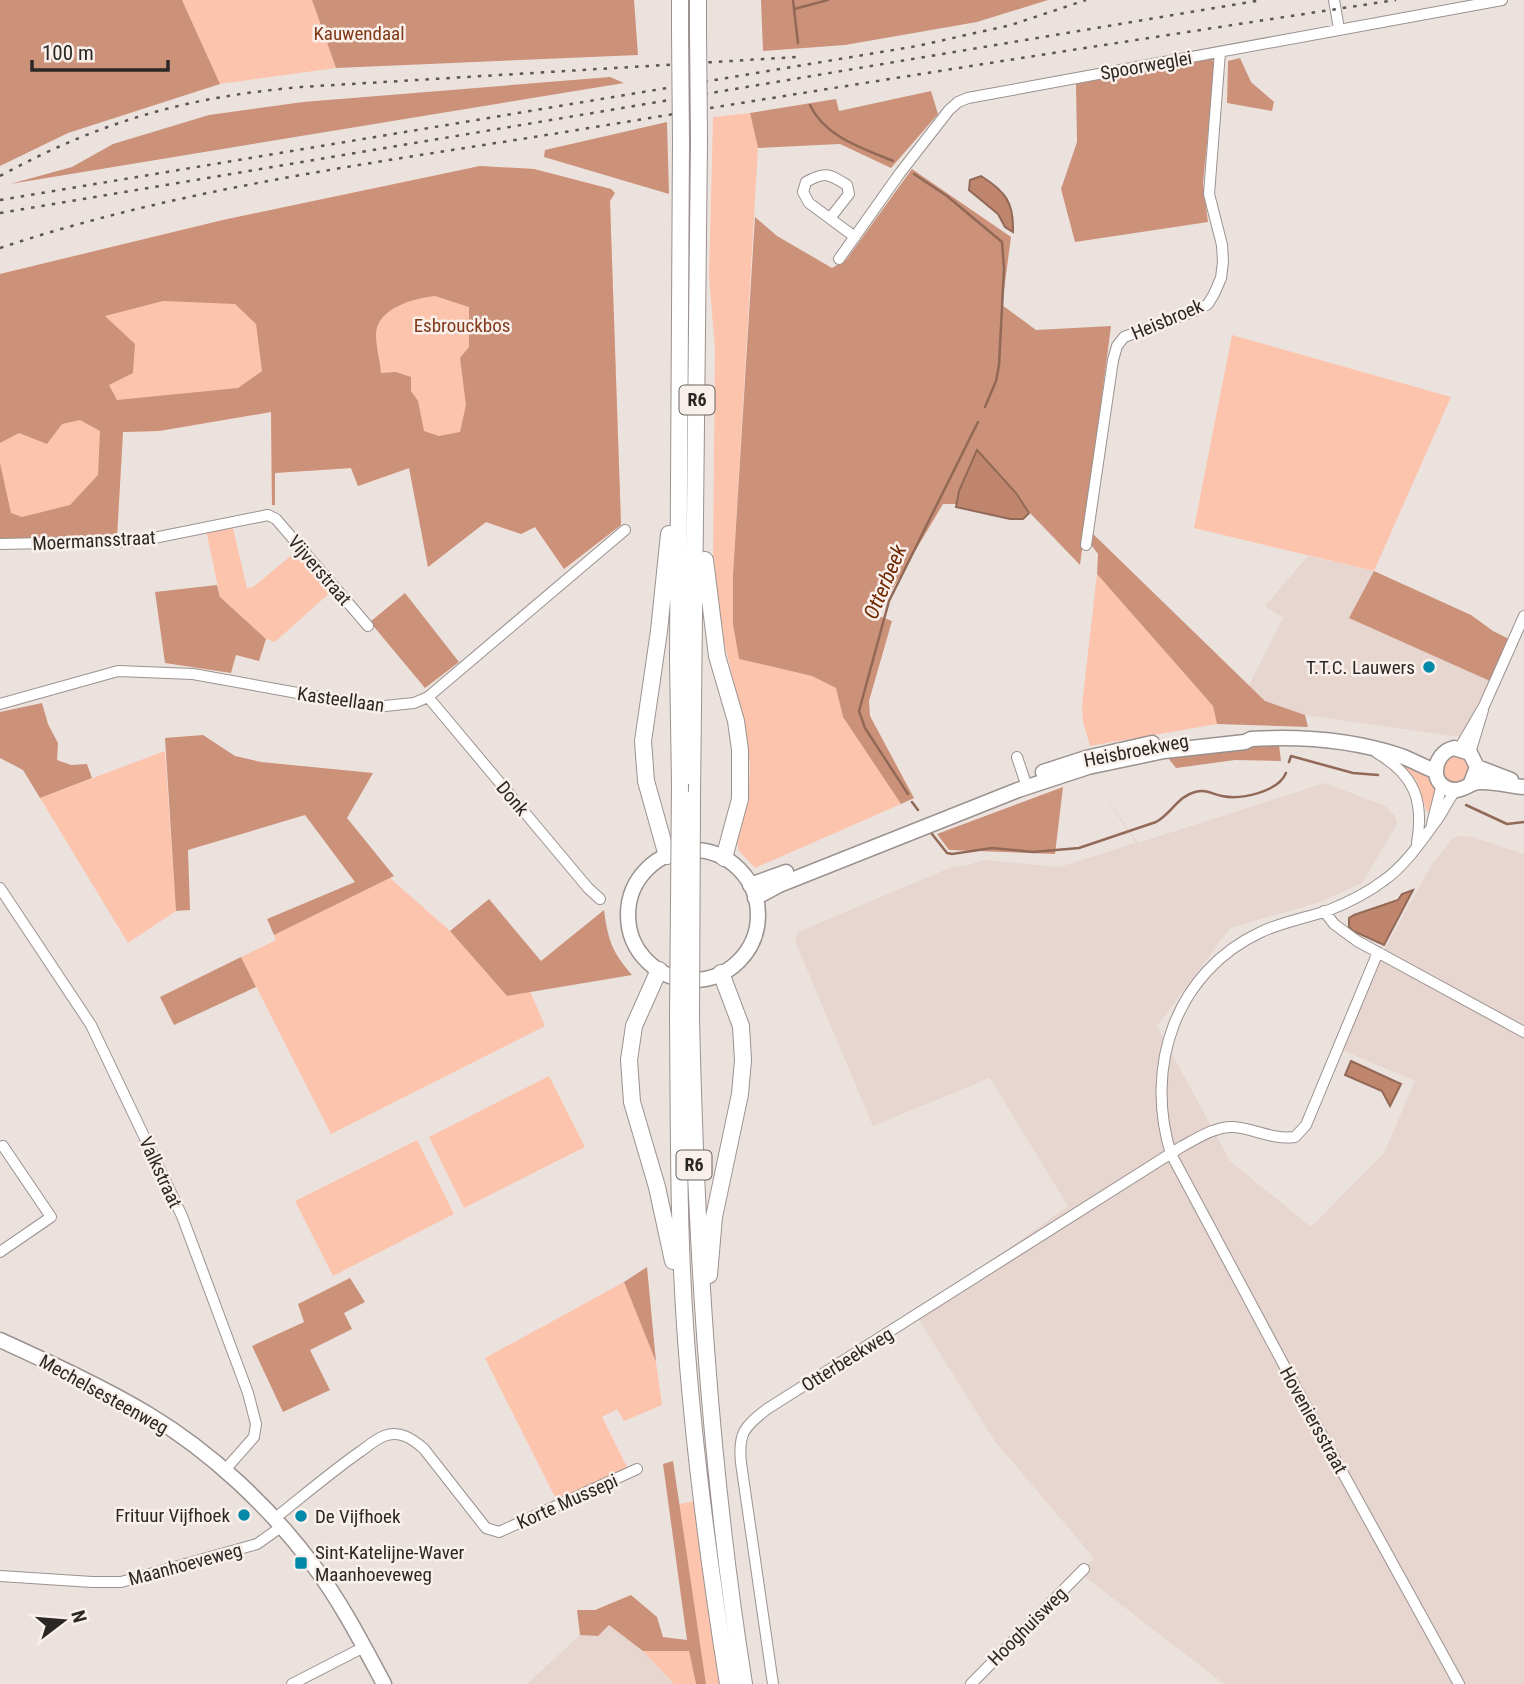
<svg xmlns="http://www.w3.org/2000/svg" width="1524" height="1684" viewBox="0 0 1524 1684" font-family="'Roboto Condensed',sans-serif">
<rect width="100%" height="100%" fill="#ebe2de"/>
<!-- built -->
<path fill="#e7d5cf" d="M1308 556 1374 571 1350 618 1490 681 1460 737 1305 715 1265 701 1249 685 1283 618 1265 606Z
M1092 777 1138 843 1325 783 1385 806 1395 816 1397 824 1362 883 1320 902 1230 928 1157 1026 1230 1161 1311 1227 1384 1153 1415 1081 1342 1050 1385 948 1432 864 1452 839 1458 836 1473 837 1524 854V1684H1224L1080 1573 1094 1558 994 1440 916 1315 1068 1206 990 1078 873 1126 795 941 798 932 952 867 965 866 984 860 1059 867 1136 843Z
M609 1624 643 1651 674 1684H527L580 1635 598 1636Z"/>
<!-- green -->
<path fill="#fdc4ad" d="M182 0H312L336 68 220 84Z
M750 113 758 148 733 575 739 659 812 676 836 688 843 717 901 804 755 868 739 851 737 843 748 800 750 766 745 729 721 629 713 554 715 348 709 277 713 117Z
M480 166 534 169 611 189 615 193 610 201 621 525 564 569 535 527 521 534 485 522 428 567 410 468 358 486 351 468 275 473V505H272L271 412 159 431 123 432 117 537 0 540V274L223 220Z
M1232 335 1451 397 1374 571 1194 528Z
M232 524 247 588 253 587 299 549 333 590 275 642 266 639 220 597 206 530Z
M1097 574 1213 706 1217 724 1090 746 1083 722 1082 705Z
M162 752H165L176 911 128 943 40 798Z
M1442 769a14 14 0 1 1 28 0a14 14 0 1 1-28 0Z
M1399 762 1431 776 1435 789 1430 811 1427 812 1416 780Z
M390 878 450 931 507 996 530 991 545 1026 331 1134 241 957 276 940 274 935Z
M549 1076 585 1147 464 1208 429 1137Z
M417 1140 454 1214 333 1276 295 1201Z
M624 1282 656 1362 662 1405 624 1421 617 1409 602 1417 628 1469 557 1501 485 1358Z
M695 1501 721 1684H706L679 1504Z
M643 1651H689L696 1684H674Z"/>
<!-- forest -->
<path fill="#cc9179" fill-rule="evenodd" d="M0 0H182L220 84 68 133 0 166Z
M312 0H634L638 55 336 68Z
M761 0H1048L977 22 845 45 763 51Z
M1209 57 1215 63 1203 183 1208 222 1075 242 1061 189 1077 142 1076 84Z
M1240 58 1251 82 1274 102 1272 111 1227 103 1228 61Z
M610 77 624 83 10 184 72 167 113 144 209 115 303 102Z
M931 91 938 114 891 168 840 144 758 148 750 113 836 99 839 111Z
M667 122 669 194 544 157 545 150Z
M480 166 534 169 611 189 615 193 610 201 621 525 564 569 535 527 521 534 486 522 428 567 409 468 358 486 351 468 275 473V505H272L271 412 159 431 123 432 117 537 0 540V463L11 513 22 517 70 505 98 475 100 431 80 420 62 424 47 444 19 433 0 443V274L223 220ZM435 296 469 307V347L460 358 466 405 460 432 439 436 424 431 418 401 411 391V377L396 372 381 373C380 360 376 347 376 335 376 308 415 298 435 296ZM163 301 235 304 256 324 262 371 238 388 117 400 109 385 133 373 135 344 105 316Z
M912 169 1011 237 1002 305 1036 330 1111 326 1080 565 982 463 959 504H943L877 615 892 621 869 701 870 716 914 798 901 804 843 717 836 688 812 676 739 659 733 624V575L755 217 777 236 832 268 846 260Z
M1090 531 1265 701 1305 715 1308 727 1217 724 1213 706 1097 574 1098 554 1089 542Z
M1374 571 1471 615 1493 631 1509 639 1490 681 1349 618Z
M217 585 220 597 266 639 259 661 236 655 231 673 165 663 155 592Z
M405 593 459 662 425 688 370 622Z
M42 703 48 724 58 743 57 760 71 765 87 764 92 778 40 798 23 770 0 758V712Z
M203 735 235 756 261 762 373 773 347 818 394 876 274 935 267 919 355 882 305 815 188 850 190 910 176 911 165 738Z
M1279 745 1281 761 1235 760 1176 768 1168 758C1206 753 1242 747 1279 745Z
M1063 787 1055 854 949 850 937 834Z
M489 899 541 961 604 910C608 940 612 952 632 975L507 996 450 931Z
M241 957 256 987 174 1025 160 997Z
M647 1267 656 1362 624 1282Z
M350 1278 365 1302 344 1313 352 1329 310 1350 330 1390 283 1412 252 1346 304 1322 298 1304Z
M673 1461 706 1684H696L689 1651H643L609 1625 598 1636 580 1635 577 1610H595L631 1595 657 1617 663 1637 687 1640 663 1464Z"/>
<!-- water -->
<path fill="#bf856d" stroke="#926957" stroke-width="2" d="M981 176C1005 191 1014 202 1013 232L1005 227 998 214 969 190 970 180Z
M977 450 1016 493 1029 513 1023 519H1010L956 507 959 491Z
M1413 890 1384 945 1353 931 1349 927V918L1354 915 1398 900 1402 894Z
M1351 1061 1401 1084 1390 1106 1382 1091 1345 1075Z"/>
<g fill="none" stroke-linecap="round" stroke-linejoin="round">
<!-- stream -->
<path stroke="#926957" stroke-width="2.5" d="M793 0 798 43
M794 9 828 0
M810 105C825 137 862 148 893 161
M914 174 947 196 1002 242 1004 269 999 365 996 381 985 407
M1289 762 1291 756 1353 773 1378 775
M908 794 865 728 859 711 889 601 978 422
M912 802 918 810
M1466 805 1507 824 1524 822
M932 834 947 853 952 854 992 848 1033 852 1079 848 1156 822C1171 814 1178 796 1195 792 1206 789 1212 794 1222 796 1241 800 1278 792 1286 773"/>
<!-- minor casing -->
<g stroke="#9b928f" stroke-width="12">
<path id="minor" d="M1334 0 1339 29
M831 217 849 194 847 185C829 174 825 171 806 182L803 192 809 203 855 237
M839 259 900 173 949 110 958 102 968 98 1502 0
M0 544 139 541 268 515 276 519 368 626
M1086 545 1113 360 1117 346 1124 337 1197 310 1208 304 1214 294 1221 278 1223 262 1222 245 1209 194 1220 52
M428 697 588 888 600 899
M0 704 118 671 193 674 375 707 414 703 428 697 625 530
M1459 749 1484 706 1524 616
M1377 753C1415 775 1424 801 1417 843
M1470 753 1483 710
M1017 757 1027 787
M1456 790C1449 798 1445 808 1439 817 1423 839 1406 865 1383 881 1366 894 1347 903 1327 911 1305 918 1282 922 1261 932 1175 972 1144 1067 1171 1154L1301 1397 1459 1684
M1432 824 1442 784
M0 888 91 1025 182 1216 248 1393 256 1424 254 1437 224 1471
M1324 911 1334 924 1357 941 1524 1032
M0 1252 51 1217 3 1146
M274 1519C303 1496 331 1472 361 1451 368 1446 376 1439 384 1436 400 1430 413 1439 424 1449L486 1528 499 1532 637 1469
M0 1576 92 1582H121L257 1544 281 1527
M292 1684 364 1647
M773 1684 741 1463C738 1433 744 1427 767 1409L1181 1147C1196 1139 1215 1126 1234 1127 1255 1129 1273 1140 1295 1137L1306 1125 1378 952
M971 1684 1084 1569"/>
</g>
<!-- secondary casing -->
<g stroke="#9b928f" stroke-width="17">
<path id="secondary" d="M1477 767 1511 780
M1043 772 1086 758 1152 743
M1471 783 1477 767 1470 753 1454 748C1432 753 1428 787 1454 790 1464 791 1470 782 1480 782 1494 781 1510 786 1524 787
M628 915a65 65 0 1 1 130 0a65 65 0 1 1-130 0Z
M750 885 786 872
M755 898 779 885 1018 790 1088 767 1164 751 1245 742 1251 739C1301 736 1353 740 1401 756 1412 760 1424 767 1435 771
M0 1340C50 1363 101 1386 148 1414 211 1452 269 1506 313 1565 341 1602 362 1643 384 1684"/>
</g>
<!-- trunk casing -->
<g stroke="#9b928f" stroke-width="18">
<path id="trunk" d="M680 0V32
M698 0V31
M705 560 717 656 736 721 740 750V799L724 858
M680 784 678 658 681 142
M692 799 699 140
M667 856 646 781 643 741 659 631 669 534
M659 970 634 1026 629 1060 632 1102 657 1187 673 1261
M678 1017C679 1120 678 1222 685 1325 693 1445 709 1565 728 1684
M691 1018C696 1240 709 1464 744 1684
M709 1275 714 1217 740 1094 743 1060 741 1026 721 973"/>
</g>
<!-- minor -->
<use href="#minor" stroke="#fff" stroke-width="10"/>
<!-- secondary -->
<use href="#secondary" stroke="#fff" stroke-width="14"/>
<!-- trunk -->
<use href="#trunk" stroke="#fff" stroke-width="16"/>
<!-- rail -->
<path stroke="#5a5653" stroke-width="2.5" stroke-dasharray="3.5 7" stroke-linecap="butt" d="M0 176C101 121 187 97 301 87L797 57
M0 200 917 46 1011 25 1086 0
M0 213 1262 0
M0 248C183 187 376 163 565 132 842 86 1119 42 1396 0"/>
<!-- trunk-bridge casing -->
<g stroke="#9b928f" stroke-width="18" stroke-linecap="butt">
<path id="trunk-bridge" d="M698 31 699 140
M680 32 681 142
M678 1017 680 784
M691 1018 692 799"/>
</g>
<!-- trunk-bridge -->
<use href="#trunk-bridge" stroke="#fff" stroke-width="16"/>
</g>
<!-- markers -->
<g fill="#0288a9" stroke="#f9efeb" stroke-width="2.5">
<circle cx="1429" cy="667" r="7"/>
<circle cx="244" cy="1515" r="7"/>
<circle cx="301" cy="1516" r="7"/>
<rect x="294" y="1556" width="14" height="14" rx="3.5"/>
</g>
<g text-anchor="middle" stroke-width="5" stroke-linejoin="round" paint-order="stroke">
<!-- shield labels -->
<g fill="#f9efeb" stroke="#686360" stroke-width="2">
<rect x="679.5" y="385.5" width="35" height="29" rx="5"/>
<rect x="676.5" y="1150.5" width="35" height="29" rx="5"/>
</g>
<g font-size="18" font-weight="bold" fill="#2a2725">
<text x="697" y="406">R6</text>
<text x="694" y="1171">R6</text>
</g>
<!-- park labels -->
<g font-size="19" fill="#813918" stroke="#f9efeb">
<text x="359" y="40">Kauwendaal</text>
<text x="462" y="332">Esbrouckbos</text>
</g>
<!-- street labels -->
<g font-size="19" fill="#2a2725" stroke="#f9efeb">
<text transform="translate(1146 65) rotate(-10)" y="7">Spoorweglei</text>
<text transform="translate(1167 319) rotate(-23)" y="7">Heisbroek</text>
<text transform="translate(94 540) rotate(-3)" y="7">Moermansstraat</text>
<text transform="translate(320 570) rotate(49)" y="7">Vijverstraat</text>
<text transform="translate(341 699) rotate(8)" y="7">Kasteellaan</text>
<text transform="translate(1136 750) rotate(-11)" y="7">Heisbroekweg</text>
<text transform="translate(513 798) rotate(50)" y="7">Donk</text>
<text transform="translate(161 1172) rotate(65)" y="7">Valkstraat</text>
<text transform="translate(847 1359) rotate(-32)" y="7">Otterbeekweg</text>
<text transform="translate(104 1394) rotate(29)" y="7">Mechelsesteenweg</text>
<text transform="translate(1314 1420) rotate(61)" y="7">Hoveniersstraat</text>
<text transform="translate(567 1501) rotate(-24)" y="7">Korte Mussepi</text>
<text transform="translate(185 1564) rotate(-15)" y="7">Maanhoeveweg</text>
<text transform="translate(1027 1626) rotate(-45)" y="7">Hooghuisweg</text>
</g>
<!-- poi labels -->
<g font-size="19" fill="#2a2725" stroke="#f9efeb" text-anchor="end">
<text x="1415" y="674">T.T.C. Lauwers</text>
<text x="230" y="1522">Frituur Vijfhoek</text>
<text x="315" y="1523" text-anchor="start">De Vijfhoek</text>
<text x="315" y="1559" text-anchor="start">Sint-Katelijne-Waver<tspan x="315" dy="22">Maanhoeveweg</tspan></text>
</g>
<!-- water labels -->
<g font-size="21" font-style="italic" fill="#6f2903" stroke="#f9efeb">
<text transform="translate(885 582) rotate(-67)" y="7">Otterbeek</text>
</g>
</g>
<!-- north arrow -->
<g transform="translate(63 1621) rotate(74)" stroke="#f9efeb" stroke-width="5" paint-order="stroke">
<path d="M0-5L12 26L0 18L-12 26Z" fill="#2a2725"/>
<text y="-10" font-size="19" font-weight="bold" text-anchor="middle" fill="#2a2725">N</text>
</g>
<!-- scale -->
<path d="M32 60v10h136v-10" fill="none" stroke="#2a2725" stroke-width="3.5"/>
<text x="42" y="60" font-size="21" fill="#2a2725" stroke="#f9efeb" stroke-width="5" paint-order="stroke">100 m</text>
</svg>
